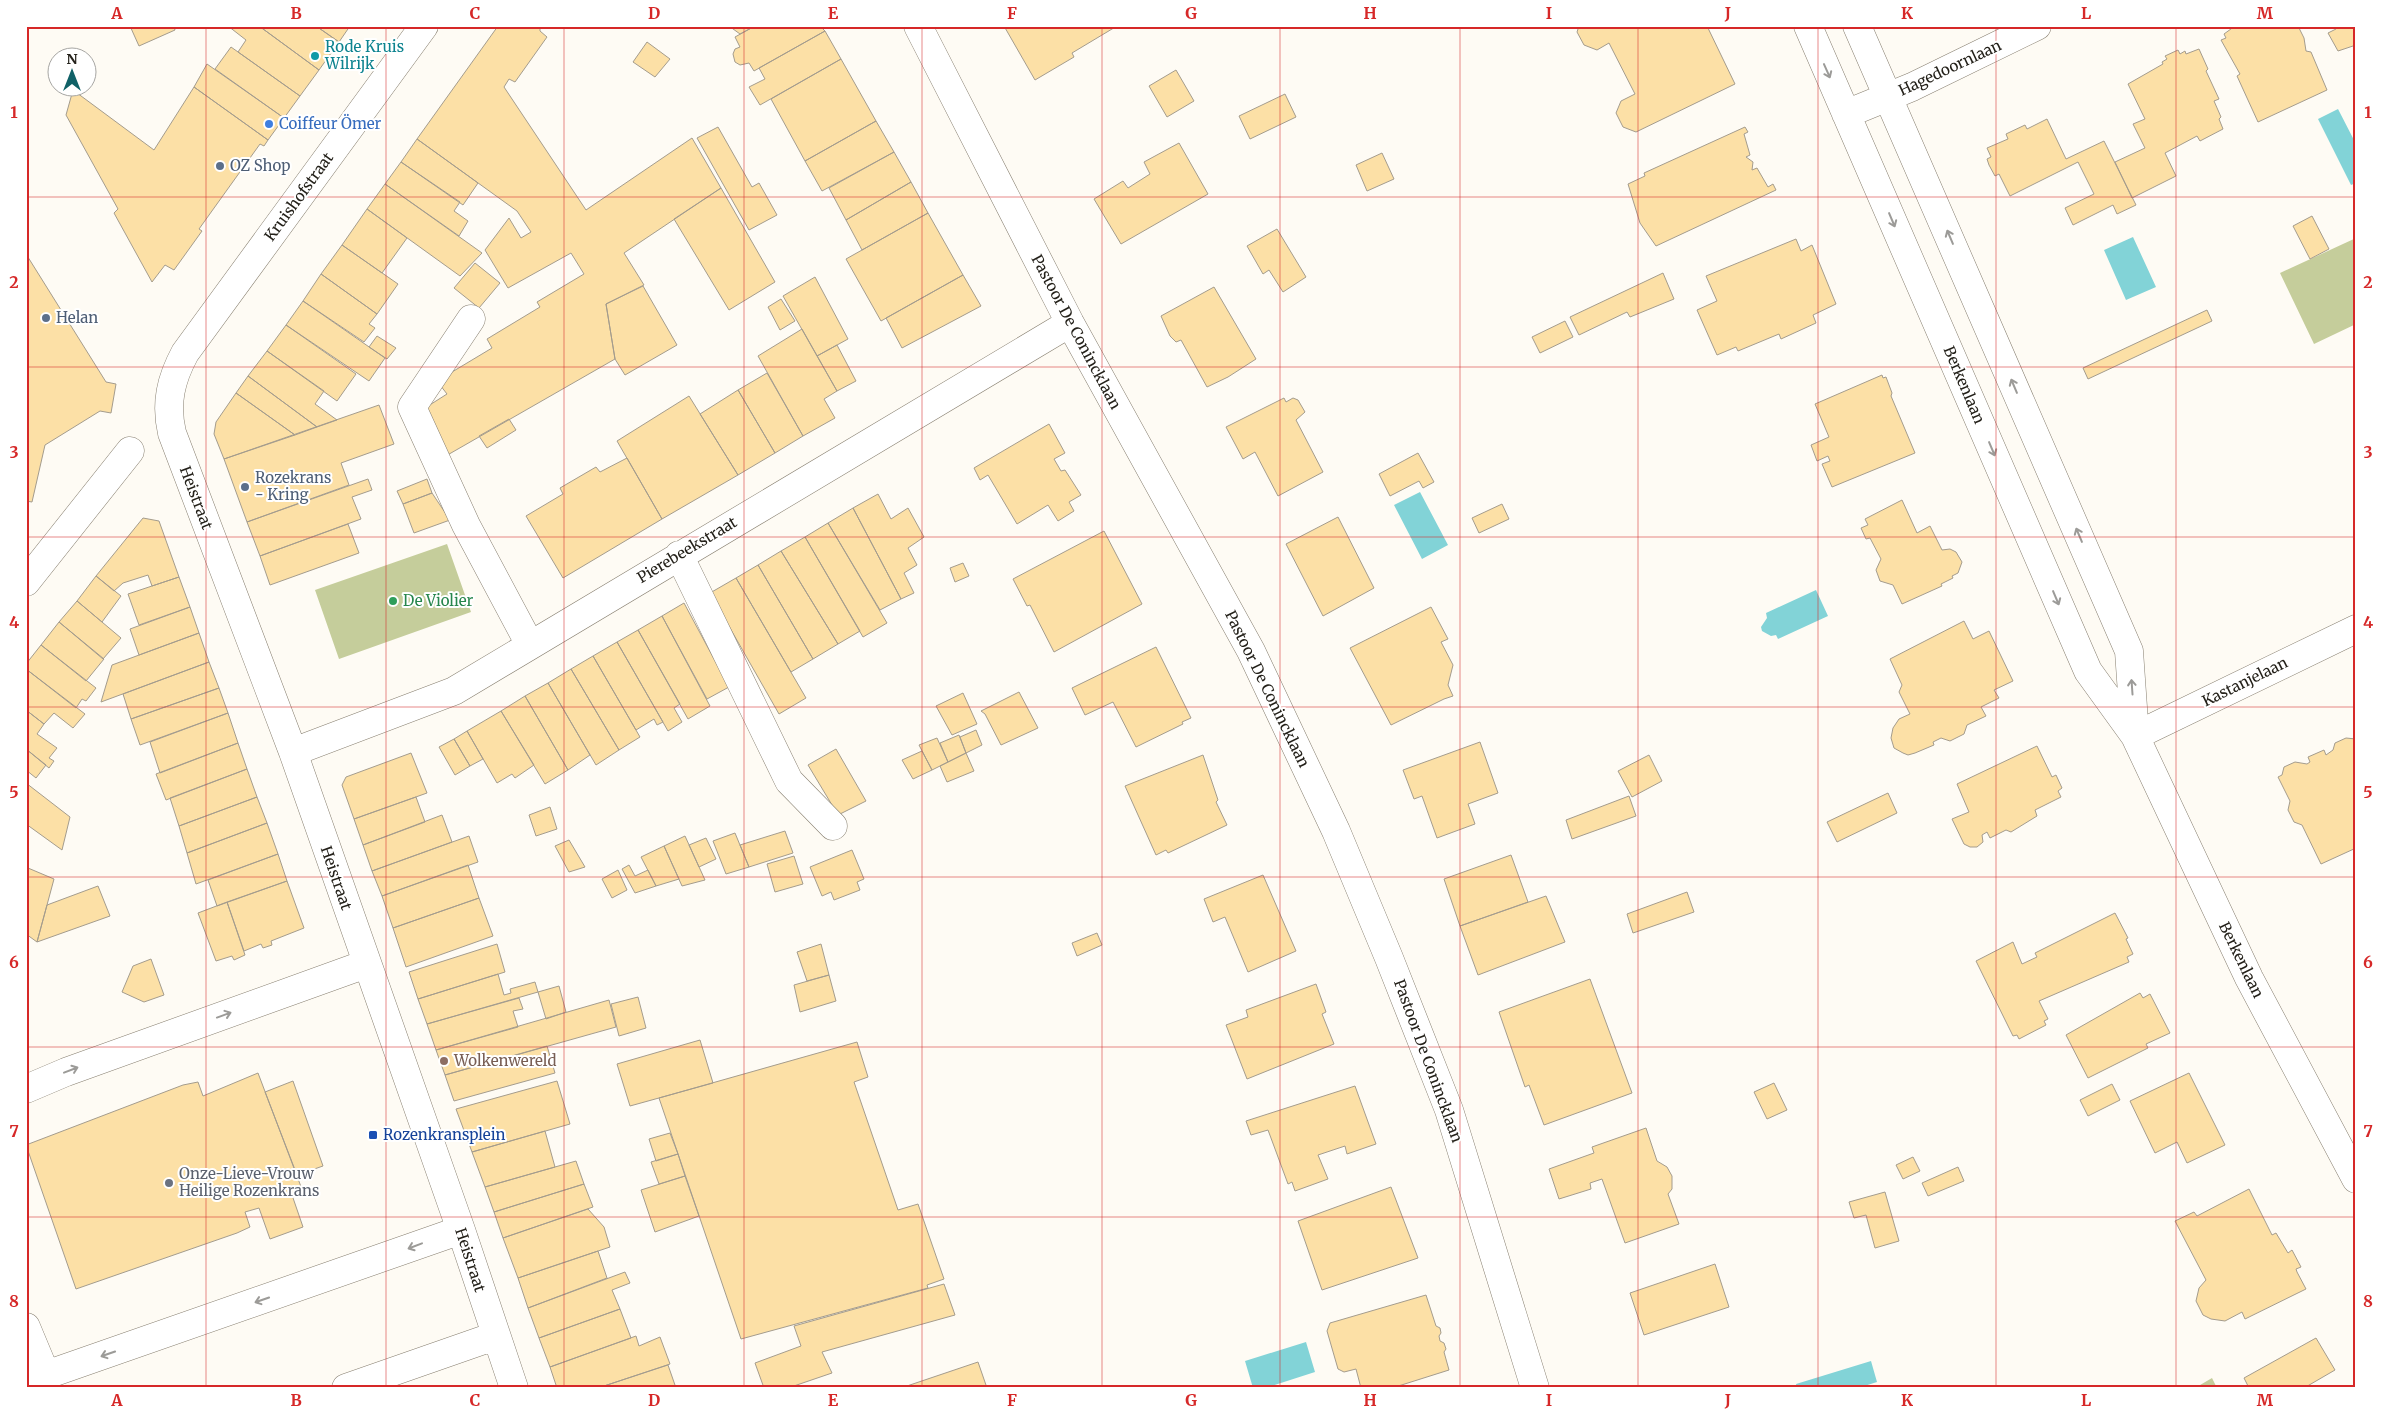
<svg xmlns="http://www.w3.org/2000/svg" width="2382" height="1414" viewBox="0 0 2382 1414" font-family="Merriweather,serif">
<rect width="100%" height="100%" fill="#fefbf4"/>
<!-- green -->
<path fill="#c5cd9b" d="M2356 238V324L2314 344 2280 273Z
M447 544 471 612 339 659 315 590Z
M2212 1378 2217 1388H2195Z"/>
<!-- water -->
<path fill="#82d3d7" d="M2338 109 2356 144V183L2351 185 2318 119Z
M2133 237 2156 287 2126 300 2104 250Z
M1420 492 1448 545 1422 559 1394 505Z
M1816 590 1828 616 1778 639 1776 635 1771 636 1762 631 1761 627 1767 618 1766 613Z
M1306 1342 1315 1372 1265 1388H1253L1245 1361Z
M1871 1361 1877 1382 1858 1388H1797L1796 1384Z"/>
<!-- building -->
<path fill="#fce0a6" stroke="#a49c8d" d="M130 26H174L175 30 139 46Z
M228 26H259L319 70 300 96 238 52 246 40Z
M259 26H316L339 42 319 70Z
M316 26H350L339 42Z
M498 26H540V31L547 37 515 82 509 79 504 87 586 210 692 138 721 188 624 253 644 285 606 304 615 359 444 457 417 413 447 394 437 381 492 348 487 339 540 307 537 302 584 274 571 253 508 288 485 250 509 218 521 238 531 232 517 211 417 139Z
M729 26H755L740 34Z
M755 26H820L825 31 754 71 749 63 740 65 735 62 733 54 735 49 740 47 735 37Z
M1004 26H1117L1072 53 1074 57 1035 80Z
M1579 26H1707L1735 84 1636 132 1623 127 1616 113 1621 101 1635 94 1609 43 1597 50 1584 45 1577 32Z
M2235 26H2298L2304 38 2306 51 2311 52 2327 90 2258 122 2237 76 2240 74 2221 40 2226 38 2224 34Z
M2334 26H2356V45L2338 51 2328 33 2336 29Z
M825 31 841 59 760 105 749 87 765 79 759 68Z
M647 42 670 59 655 77 633 62Z
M231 47 300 96 284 118 215 69Z
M2199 49 2208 69 2206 71 2219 99 2214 101 2221 117 2219 119 2223 129 2200 141 2197 136 2165 153 2176 176 2132 198 2115 162 2145 148 2133 124 2145 119 2128 84 2163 64 2162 62 2167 59 2165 56 2178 50 2180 54 2185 51 2186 54Z
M841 59 876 121 805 161 771 99Z
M207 64 284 118 268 140 194 87Z
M1176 70 1194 101 1167 117 1149 86Z
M194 87 268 140 264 146 260 144 199 229 202 231 174 270 165 265 152 282 114 213 118 209 66 115 73 90 154 150Z
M1285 94 1296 117 1250 139 1239 116Z
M2047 119 2066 159 2104 141 2136 205 2117 214 2113 205 2073 225 2065 208 2094 194 2078 162 2010 196 1999 174 1995 176 1989 165 1987 159 1991 157 1987 148 2008 139 2006 134 2025 125 2027 129Z
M876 121 894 152 822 191 805 161Z
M718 127 752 187 759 183 777 215 749 230 697 138Z
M1745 127 1748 132 1744 134 1750 155 1746 157 1753 162 1752 170 1757 168 1768 187 1773 184 1776 190 1656 246 1640 223 1628 184 1645 176 1644 173Z
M417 139 478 183 463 205 401 162Z
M1179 143 1208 194 1121 244 1094 199 1123 181 1128 188 1150 174 1144 162Z
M894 152 911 182 846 220 829 188Z
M1382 153 1394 179 1367 191 1356 165Z
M401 162 460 202 454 211 468 221 459 236 385 184Z
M911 182 928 213 862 250 846 220Z
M385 184 482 253 460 276 367 209Z
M721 188 775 282 729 310 674 219Z
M367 209 407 238 382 273 342 245Z
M928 213 963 275 881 321 846 259Z
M2312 216 2329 249 2310 259 2293 226Z
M1277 229 1306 277 1283 292 1269 270 1263 274 1247 246Z
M1796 239 1801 251 1812 245 1836 304 1813 315 1816 323 1781 339 1779 334 1738 351 1736 347 1717 355 1697 310 1717 301 1706 276Z
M342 245 398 284 377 314 321 274Z
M26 254 106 382 116 384 111 413 100 411 45 445 32 502 26 501Z
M475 263 500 283 479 308 454 288Z
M1663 273 1674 299 1630 317 1627 312 1579 335 1570 317Z
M321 274 377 314 369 324 375 328 364 342 303 301Z
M963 275 981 306 902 348 886 318Z
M815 277 848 339 817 356 783 296Z
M643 286 677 345 625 375 615 359 606 304Z
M1214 287 1256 359 1228 377 1207 387 1181 340 1176 342 1170 336 1161 316Z
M781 299 795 321 780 330 768 307Z
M303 301 385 358 369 381 286 325Z
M2207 310 2212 321 2088 379 2083 368Z
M1565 321 1573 337 1540 353 1532 337Z
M286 325 356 374 337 401 267 351Z
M802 329 837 391 824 399 835 418 803 436 758 356Z
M377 336 396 348 387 359 369 347Z
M837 345 856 381 837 391 817 356Z
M267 351 324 391 315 404 337 420 317 427 248 376Z
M767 373 803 436 775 453 738 390Z
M1882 375 1883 378 1886 377 1892 393 1891 396 1915 453 1832 487 1822 464 1830 461 1828 456 1817 461 1811 445 1829 437 1815 404Z
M248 376 317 427 295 435 236 393Z
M738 390 775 453 738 475 700 414Z
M236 393 295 435 224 459 214 434 216 422Z
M689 396 738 475 662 519 617 441Z
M1284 398 1286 402 1293 398 1298 400 1305 412 1296 420 1323 472 1278 496 1255 452 1243 459 1226 427Z
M379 405 394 444 341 463 349 485 247 522 224 459Z
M509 419 516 430 487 448 479 436Z
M1049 424 1065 453 1054 459 1061 471 1065 470 1081 495 1069 502 1074 511 1058 521 1048 505 1017 524 988 475 980 480 974 468Z
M1418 453 1434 482 1423 488 1419 481 1390 496 1379 474Z
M627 458 662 519 563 578 526 516 563 494 560 488 596 467 600 472Z
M368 479 372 490 352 497 361 519 260 556 247 522Z
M427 479 432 493 403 504 397 491Z
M432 493 450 520 414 533 403 504Z
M878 494 891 519 908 508 924 537 908 548 917 565 904 573 914 593 901 599 853 508Z
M1902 500 1917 533 1930 526 1942 550 1950 549 1956 552 1962 562 1958 573 1952 576 1953 578 1941 584 1942 586 1902 604 1893 585 1880 581 1876 570 1881 559 1870 538 1866 539 1861 528 1868 525 1865 519Z
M1502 504 1509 519 1479 533 1472 518Z
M853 508 901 599 880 610 828 523Z
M1338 517 1374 588 1323 616 1286 544Z
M143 518 159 521 179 577 152 586 148 575 123 583 114 591 96 576Z
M828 523 887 623 863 637 805 537Z
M348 524 359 553 270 585 260 556Z
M1104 531 1142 604 1054 652 1030 605 1027 606 1013 579Z
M805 537 860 631 838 644 781 551Z
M781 551 838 644 813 659 758 565Z
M963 563 969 576 955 582 950 568Z
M758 565 813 659 791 672 736 578Z
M96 576 121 596 102 622 77 601Z
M179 577 190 607 139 625 128 594Z
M736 578 806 698 779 714 710 593Z
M77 601 121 638 103 659 59 622Z
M684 603 729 687 707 699 662 616Z
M190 607 199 633 139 655 130 629Z
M1431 607 1448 639 1441 642 1453 665 1448 685 1453 696 1444 699 1391 725 1350 648Z
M662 616 710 706 688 719 638 630Z
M1964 621 1973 639 1989 631 2013 681 1994 690 1999 698 1981 707 1986 716 1967 725 1964 734 1950 741 1941 738 1933 742 1934 745 1915 753 1908 755 1903 753 1894 748 1891 738 1893 728 1899 719 1910 714 1899 692 1902 685 1890 659Z
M59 622 104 659 86 681 41 645Z
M638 630 680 704 674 708 682 722 668 731 617 642Z
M199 633 209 662 101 702 112 665Z
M617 642 663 722 657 725 654 719 636 730 593 656Z
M41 645 96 688 86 701 82 699 76 708 26 669V664Z
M1156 647 1191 718 1182 722 1183 724 1136 747 1113 702 1085 715 1072 688Z
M593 656 640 737 619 750 571 669Z
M209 662 219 688 131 719 123 694Z
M26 669 85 714 73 728 54 713 44 724 26 710Z
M571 669 619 750 596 765 548 683Z
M548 683 590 755 568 770 525 696Z
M219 688 228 713 140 745 131 719Z
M1019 692 1038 728 1001 745 985 714 981 711Z
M963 693 977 724 952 735 936 706Z
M525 696 568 770 545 784 501 711Z
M26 710 44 724 37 734 57 748 49 758 54 761 49 768 26 749Z
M501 711 534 765 515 778 512 774 497 783 467 731Z
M228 713 238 743 160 773 150 742Z
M976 730 982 745 966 753 960 737Z
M467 731 483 759 470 766 454 739Z
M959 735 966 753 948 762 940 743Z
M937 738 948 762 932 770 919 745Z
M2346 738 2356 739V848L2321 864 2302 825 2294 822 2288 810 2290 801 2278 777 2282 775 2284 767 2295 762 2307 764 2310 762 2308 757 2324 750 2326 755 2333 750 2335 743Z
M454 739 470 766 455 775 439 747Z
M1480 742 1498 793 1468 804 1475 824 1437 838 1422 796 1414 799 1403 770Z
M238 743 247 769 166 800 156 774Z
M2037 746 2052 777 2056 775 2062 788 2058 791 2061 797 2035 810 2037 816 2011 832 2006 830 1990 838 1987 832 1982 835 1983 842 1977 847H1970L1964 844 1952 819 1969 812 1957 784Z
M26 749 46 765 36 778 26 770Z
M836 749 866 801 838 815 808 765Z
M922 751 932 770 913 779 902 760Z
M411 753 427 793 354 819 342 785 346 777Z
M966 753 974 771 947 782 940 766Z
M1203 755 1218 800 1216 802 1227 825 1168 853 1166 850 1156 855 1125 786Z
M1649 755 1662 781 1632 797 1618 771Z
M247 769 257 797 179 826 170 798Z
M26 783 70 817 62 850 26 824Z
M1888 793 1897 813 1837 842 1827 822Z
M1629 796 1636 816 1572 839 1566 820Z
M257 797 267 823 187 853 179 826Z
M416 797 425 822 363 845 354 819Z
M550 807 557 829 536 836 529 815Z
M442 815 452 842 372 871 363 845Z
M267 823 278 854 196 884 187 853Z
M785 831 793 853 749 867 740 845Z
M735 833 749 867 726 874 713 841Z
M469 836 478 862 382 896 372 871Z
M685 836 705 880 682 886 664 846Z
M706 838 716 859 699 867 689 845Z
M569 840 585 867 569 872 555 846Z
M664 846 679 879 656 886 641 857Z
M852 850 864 879 857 882 860 890 834 900 831 892 822 896 810 867Z
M278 854 287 881 217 906 208 880Z
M1511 855 1528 902 1460 926 1444 879Z
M794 856 803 884 775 892 767 864Z
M468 865 479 898 393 928 382 896Z
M629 865 635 876 648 870 656 886 635 893 622 869Z
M28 868 54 879 37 942 26 934V871Z
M618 870 627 890 612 898 602 879Z
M1263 875 1296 951 1248 972 1225 917 1213 922 1204 899Z
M287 881 304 928 271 941 272 945 263 948 261 944 244 951 227 902Z
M98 886 110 916 37 942 47 905Z
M1687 892 1694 912 1633 933 1627 914Z
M1546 896 1565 942 1478 975 1460 926Z
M479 898 493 936 406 967 393 928Z
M227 902 245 955 234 960 232 956 216 961 198 913Z
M2115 913 2128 938 2126 939 2133 954 2127 957 2129 962 2039 1001 2048 1019 2044 1021 2046 1025 2019 1039 2017 1035 2013 1036 1976 961 2013 942 2022 964 2037 957 2035 953Z
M1097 933 1102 945 1077 956 1072 943Z
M497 944 505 972 418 999 409 972Z
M821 944 829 975 807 981 797 952Z
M151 959 164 995 144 1002 122 992 133 966Z
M498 974 504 995 511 993 510 989 535 982 538 992 427 1024 418 999Z
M829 975 836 1001 800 1012 794 985Z
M1590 979 1632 1093 1544 1125 1529 1085 1525 1087 1499 1012Z
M1316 984 1326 1012 1322 1014 1334 1044 1247 1079 1226 1025 1248 1017 1246 1010Z
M559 986 566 1012 546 1019 538 992Z
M2140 993 2143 998 2150 994 2170 1033 2146 1044 2148 1048 2088 1078 2066 1035Z
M638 997 646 1028 619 1036 611 1004Z
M519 998 523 1009 513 1011 518 1027 436 1050 427 1024Z
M609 1000 616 1027 445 1075 436 1050Z
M700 1040 713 1083 630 1106 617 1064Z
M857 1042 868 1077 854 1082 898 1210 918 1204 944 1279 927 1285 928 1288 741 1339 659 1098Z
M547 1046 555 1073 454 1101 445 1075Z
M258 1073 303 1192 292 1195 303 1227 270 1239 259 1208 245 1212 250 1227 237 1233 76 1289 26 1145 183 1085 198 1082 203 1096Z
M2189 1073 2225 1145 2187 1163 2177 1142 2155 1153 2130 1101Z
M293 1081 323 1166 297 1175 265 1092Z
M557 1081 570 1124 472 1152 456 1109Z
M1774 1083 1787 1110 1767 1119 1754 1092Z
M2112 1084 2120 1100 2088 1116 2080 1100Z
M1355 1086 1376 1144 1347 1154 1345 1146 1318 1155 1328 1179 1295 1191 1292 1182 1288 1184 1268 1130 1251 1135 1246 1121Z
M1646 1128 1657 1161 1667 1167 1672 1176V1189L1668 1194 1679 1224 1625 1243 1602 1179 1590 1183 1591 1189 1559 1199 1549 1169 1594 1153 1592 1147Z
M545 1131 555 1167 485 1187 472 1152Z
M670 1133 678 1154 656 1161 649 1139Z
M678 1154 685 1176 659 1184 651 1162Z
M1913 1157 1920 1171 1903 1179 1896 1165Z
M576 1161 584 1184 494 1212 485 1187Z
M1958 1167 1964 1181 1928 1196 1922 1183Z
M685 1176 699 1216 655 1232 641 1190Z
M584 1184 593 1207 503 1238 494 1212Z
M1391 1187 1418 1258 1322 1290 1298 1221Z
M2249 1189 2272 1235 2276 1233 2288 1253 2292 1250 2301 1267 2296 1269 2297 1272 2306 1289 2245 1319 2242 1312 2225 1321 2211 1319 2203 1315 2196 1301 2199 1288 2206 1280 2175 1221 2194 1212 2197 1216Z
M1885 1192 1899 1241 1875 1248 1866 1215 1854 1218 1849 1202Z
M588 1209 604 1227 610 1247 518 1278 503 1238Z
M598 1251 607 1278 528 1308 518 1278Z
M1715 1264 1729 1307 1644 1335 1630 1293Z
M625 1272 630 1283 612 1290 620 1309 539 1338 528 1308Z
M944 1284 955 1315 822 1352 832 1373 788 1388H764L755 1363 801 1346 794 1326Z
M1426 1295 1436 1326 1440 1328 1441 1333 1439 1336 1440 1341 1444 1343 1446 1349 1444 1352 1449 1370 1392 1388H1361L1356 1369 1344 1372 1338 1369 1327 1331 1330 1323Z
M620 1309 631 1338 550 1367 539 1338Z
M636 1336 639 1346 660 1337 670 1364 598 1388H557L550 1367Z
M2316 1338 2335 1370 2304 1388H2249L2244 1378Z
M978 1362 987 1388H901Z
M668 1365 676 1388H598Z"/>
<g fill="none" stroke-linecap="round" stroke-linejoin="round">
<!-- minor casing -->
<g stroke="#877f70" stroke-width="29">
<path id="minor" d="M424 26 185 353C171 379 165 403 172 433L293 752 461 1230 514 1388
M918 26 1070 323 1251 651 1336 831 1389 958 1449 1110 1535 1388
M1808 26 2088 671 2135 736 2249 978 2356 1179
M1857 26 2129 651 2135 736
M1846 114 1912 87 2037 26
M471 319 412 407 466 525 530 645
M679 555 789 781 833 826
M26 582 130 451
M2135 736 2356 629
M293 752 454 691 1070 323
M26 1089 66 1072 366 964
M26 1327 46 1375 48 1388
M30 1388 46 1375 461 1230
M346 1388 495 1336"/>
</g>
<!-- minor -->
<use href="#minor" stroke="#fff" stroke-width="28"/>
</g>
<!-- one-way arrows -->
<defs><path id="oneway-shaft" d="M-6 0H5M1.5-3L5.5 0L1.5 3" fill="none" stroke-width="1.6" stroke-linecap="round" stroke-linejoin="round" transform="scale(1.25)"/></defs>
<g stroke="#9c9b98">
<use href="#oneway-shaft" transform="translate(1827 71) rotate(66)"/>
<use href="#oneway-shaft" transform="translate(1892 220) rotate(67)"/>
<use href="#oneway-shaft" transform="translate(1950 237) rotate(-113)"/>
<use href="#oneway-shaft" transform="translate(2014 386) rotate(-113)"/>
<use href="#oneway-shaft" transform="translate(1992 449) rotate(67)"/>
<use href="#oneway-shaft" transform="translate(2079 535) rotate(-113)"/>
<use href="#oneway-shaft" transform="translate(2056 598) rotate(67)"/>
<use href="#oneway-shaft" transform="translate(2132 687) rotate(-94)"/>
<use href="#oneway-shaft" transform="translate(224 1015) rotate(-20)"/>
<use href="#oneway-shaft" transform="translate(71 1070) rotate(-21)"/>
<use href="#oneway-shaft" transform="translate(415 1246) rotate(159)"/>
<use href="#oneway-shaft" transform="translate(262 1300) rotate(161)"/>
<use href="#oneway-shaft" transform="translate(108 1354) rotate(161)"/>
</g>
<!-- grid -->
<path fill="none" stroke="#d62828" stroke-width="1" stroke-opacity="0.55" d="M206 26V1388M386 26V1388M564 26V1388M744 26V1388M922 26V1388M1102 26V1388M1280 26V1388M1460 26V1388M1638 26V1388M1818 26V1388M1996 26V1388M2176 26V1388M26 197H2356M26 367H2356M26 537H2356M26 707H2356M26 877H2356M26 1047H2356M26 1217H2356"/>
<!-- markers -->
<circle fill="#0f9aa8" stroke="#fff" stroke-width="2" cx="315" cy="56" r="5"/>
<circle fill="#3f7fe0" stroke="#fff" stroke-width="2" cx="269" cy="124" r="5"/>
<g fill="#5c6f8a" stroke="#fff" stroke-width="2">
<circle cx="220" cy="166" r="5"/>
<circle cx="46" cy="318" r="5"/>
<circle cx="245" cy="487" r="5"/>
</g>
<circle fill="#2e9e5b" stroke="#fff" stroke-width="2" cx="393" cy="601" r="5"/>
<circle fill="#8d6e63" stroke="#fff" stroke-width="2" cx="444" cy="1061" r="5"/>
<rect fill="#1a4fb4" stroke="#fff" stroke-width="2" x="368" y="1130" width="10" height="10" rx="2.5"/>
<circle fill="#6b7280" stroke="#fff" stroke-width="2" cx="169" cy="1183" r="5"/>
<g text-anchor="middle" stroke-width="4" stroke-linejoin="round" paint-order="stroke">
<!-- culture labels -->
<g font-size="15" fill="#0d838f" stroke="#fff" text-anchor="start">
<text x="325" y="52">Rode Kruis<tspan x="325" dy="17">Wilrijk</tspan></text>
</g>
<!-- street labels -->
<g font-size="15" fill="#24211a" stroke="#fff">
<text transform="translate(1950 68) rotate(-25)" y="5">Hagedoornlaan</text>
<text transform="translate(299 197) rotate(-54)" y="5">Kruishofstraat</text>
<text transform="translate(1076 332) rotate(62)" y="5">Pastoor De Conincklaan</text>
<text transform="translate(1964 385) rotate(67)" y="5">Berkenlaan</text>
<text transform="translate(196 498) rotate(69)" y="5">Heistraat</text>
<text transform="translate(687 550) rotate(-31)" y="5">Pierebeekstraat</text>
<text transform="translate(2245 682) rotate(-26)" y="5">Kastanjelaan</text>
<text transform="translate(1267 689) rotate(64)" y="5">Pastoor De Conincklaan</text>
<text transform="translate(336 878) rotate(71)" y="5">Heistraat</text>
<text transform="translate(2241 960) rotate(64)" y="5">Berkenlaan</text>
<text transform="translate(1428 1061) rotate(70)" y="5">Pastoor De Conincklaan</text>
<text transform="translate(470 1260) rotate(72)" y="5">Heistraat</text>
</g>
<!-- shop labels -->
<g font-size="15" fill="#366cbe" stroke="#fff" text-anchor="start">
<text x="279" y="129">Coiffeur Ömer</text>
</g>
<!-- service labels -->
<g font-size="15" fill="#4e5e75" stroke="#fff" text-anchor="start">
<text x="230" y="171">OZ Shop</text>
<text x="56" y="323">Helan</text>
<text x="255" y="483">Rozekrans<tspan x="255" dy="17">- Kring</tspan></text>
</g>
<!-- leisure labels -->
<g font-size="15" fill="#27864d" stroke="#fff" text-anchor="start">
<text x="403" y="606">De Violier</text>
</g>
<!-- education labels -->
<g font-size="15" fill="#785e54" stroke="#fff" text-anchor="start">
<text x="454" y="1066">Wolkenwereld</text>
</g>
<!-- transit labels -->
<g font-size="15" fill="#164399" stroke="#fff" text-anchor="start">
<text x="383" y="1140">Rozenkransplein</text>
</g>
<!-- worship labels -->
<g font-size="15" fill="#5b616d" stroke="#fff" text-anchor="start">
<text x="179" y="1179">Onze-Lieve-Vrouw<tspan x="179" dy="17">Heilige Rozenkrans</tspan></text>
</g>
</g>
<!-- border -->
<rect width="2382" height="1414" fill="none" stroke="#ffffff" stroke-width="55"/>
<!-- north arrow -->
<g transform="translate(72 72)"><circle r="24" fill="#ffffff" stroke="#a7a6a3"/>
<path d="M0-4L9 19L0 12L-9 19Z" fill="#106167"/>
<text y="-8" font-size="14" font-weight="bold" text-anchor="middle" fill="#24211a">N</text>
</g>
<rect x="28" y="28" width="2326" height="1358" fill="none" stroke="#d62828" stroke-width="2"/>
<g font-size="16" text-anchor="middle" font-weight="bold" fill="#d62828">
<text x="117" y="19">A</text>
<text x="296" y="19">B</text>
<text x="475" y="19">C</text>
<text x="654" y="19">D</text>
<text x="833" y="19">E</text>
<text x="1012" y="19">F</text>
<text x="1191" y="19">G</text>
<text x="1370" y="19">H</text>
<text x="1549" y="19">I</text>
<text x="1728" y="19">J</text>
<text x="1907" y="19">K</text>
<text x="2086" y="19">L</text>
<text x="2265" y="19">M</text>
<text x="14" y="118">1</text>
<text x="2368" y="118">1</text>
<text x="14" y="288">2</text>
<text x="2368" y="288">2</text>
<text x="14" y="458">3</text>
<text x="2368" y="458">3</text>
<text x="14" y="628">4</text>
<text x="2368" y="628">4</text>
<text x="14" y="798">5</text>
<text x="2368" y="798">5</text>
<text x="14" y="968">6</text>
<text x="2368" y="968">6</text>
<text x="14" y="1137">7</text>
<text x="2368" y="1137">7</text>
<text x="14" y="1307">8</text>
<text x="2368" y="1307">8</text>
<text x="117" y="1406">A</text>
<text x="296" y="1406">B</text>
<text x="475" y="1406">C</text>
<text x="654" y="1406">D</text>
<text x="833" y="1406">E</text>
<text x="1012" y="1406">F</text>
<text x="1191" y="1406">G</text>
<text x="1370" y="1406">H</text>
<text x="1549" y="1406">I</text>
<text x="1728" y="1406">J</text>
<text x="1907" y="1406">K</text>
<text x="2086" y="1406">L</text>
<text x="2265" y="1406">M</text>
</g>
</svg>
